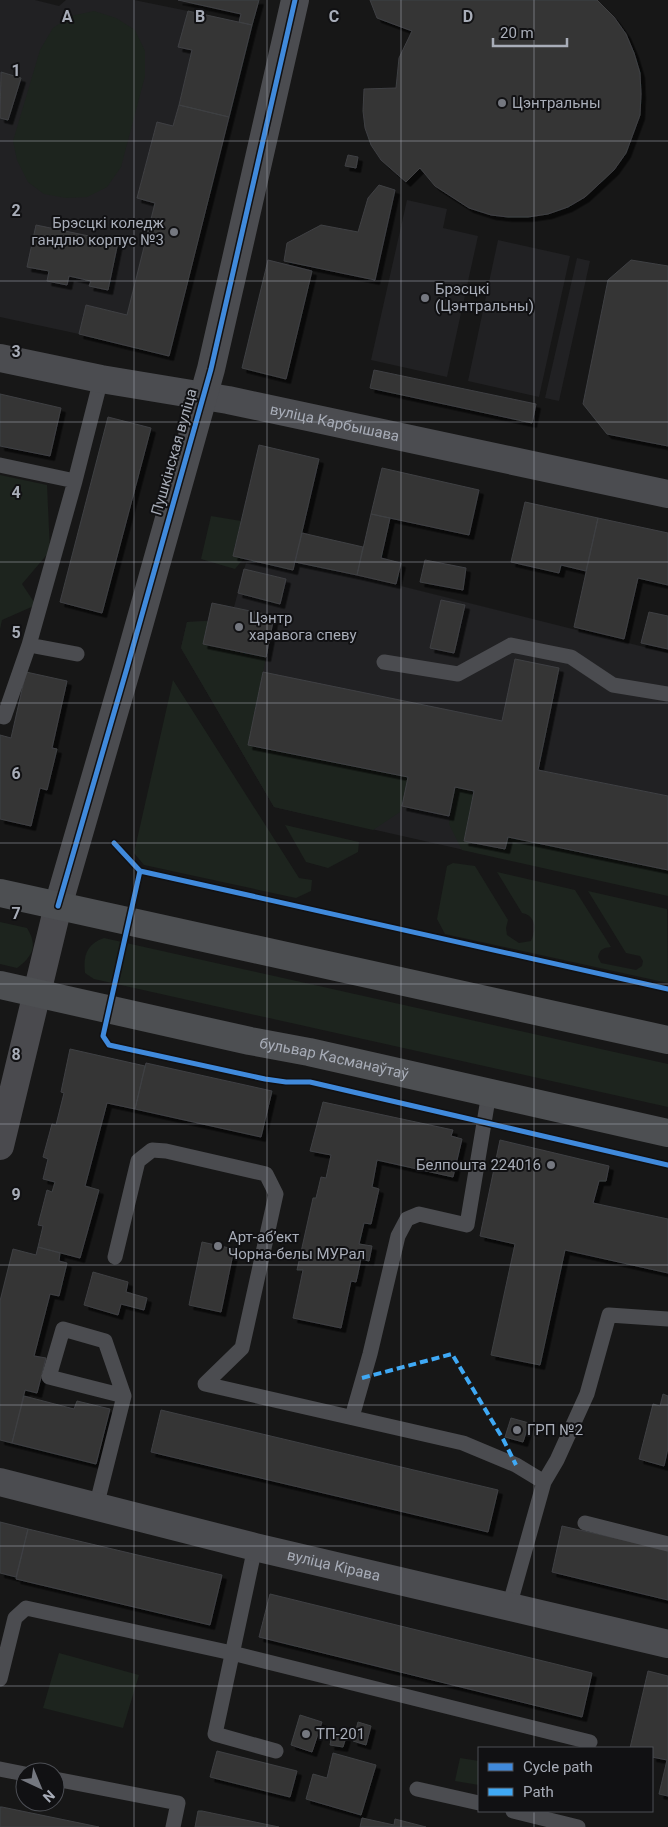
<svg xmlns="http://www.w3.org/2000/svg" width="668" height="1827" viewBox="0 0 668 1827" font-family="Roboto,sans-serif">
<defs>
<filter id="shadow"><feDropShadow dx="4.5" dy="4.5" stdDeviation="0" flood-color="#0009"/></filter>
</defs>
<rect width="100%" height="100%" fill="#171717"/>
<!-- built -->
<path fill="#212123" d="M0 0H35L59 6 66 0H134L188 11 179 47 192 50 179 105 173 126 157 123 137 198 155 203 127 315 86 305 79 334 0 317Z
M407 200 447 209 443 228 478 236 447 377 371 360Z
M498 240 570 256 539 397 468 381Z
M577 258 590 261 559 401 545 398Z
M247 559 293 569 295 562 357 575 668 653V889L473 852 274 807 181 648 187 622 208 621 212 603 234 607Z"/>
<!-- green -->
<path fill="#1d241e" d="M94 11 116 18 135 30 145 51V76L121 167 107 187 87 197 66 198 44 194 28 182 17 160 13 141 40 50 53 28 71 16Z
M0 475 47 485 50 551 22 584 36 605 2 620 0 629Z
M211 516 241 521 233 555 244 558 235 569 201 559Z
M208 621 203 644 266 657 248 745 408 777 400 812 373 830 274 807 181 648 187 622Z
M173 680 299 878 312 880 311 891 296 898 144 865 134 853Z
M455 787 474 791 505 849 508 837 668 870V896L462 850 449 824Z
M285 825 359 842 358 852 328 868 306 862Z
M453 863 475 866 508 920 506 928 507 935 519 943 531 941C536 930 537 916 522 913L497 872 575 890 611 947C603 948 600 949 598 957L601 963 636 970 642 966 643 961 640 956 626 953 588 891 667 909 668 983 445 934 437 919 447 866Z
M0 922 27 928C38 946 33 956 17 968L0 964Z
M104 938 668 1064V1107L94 979 85 973C83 955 87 944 104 938Z
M59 1653 139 1675 123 1728 43 1708Z
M460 1758 479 1761V1785L455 1781Z"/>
<!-- building -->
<path fill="#353536" stroke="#3f4043" filter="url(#shadow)" d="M178 0H259L252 25 239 22 241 14Z
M370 0H597L614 17 626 34 634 53 640 73 641 94 640 115 626 153 614 170 585 197 568 207 548 214 528 217H508L491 215 469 208 435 186 420 168 406 182 381 160 371 145 365 128 363 111 364 89 396 88 399 58 412 31 377 18Z
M188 11 252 25 229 117 179 105 192 50 178 47Z
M1 72 21 78 8 120 0 118Z
M179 105 229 117 169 356 79 334 86 305 127 315 155 203 137 198 157 122 173 126Z
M348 155 358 157 356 168 345 166Z
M379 185 395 190 375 280 284 261 287 243 321 225 358 232 368 198Z
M36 225 118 242 108 290 89 286 91 281 69 276 67 285 47 281 49 271 27 267Z
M268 260 312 271 286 379 242 368Z
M631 260 668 266V446L607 434 583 404 608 280Z
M374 370 536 404 532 423 370 388Z
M0 394 61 408 50 456 0 446Z
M108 417 151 428 102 613 60 602Z
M259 445 319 459 293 570 233 556Z
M382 468 479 490 469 535 371 514Z
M525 502 598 518 586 571 561 565 559 573 511 562Z
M371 514 390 518 381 558 401 563 396 584 357 575Z
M598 518 668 533V585L638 578 624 639 574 627Z
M302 533 363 547 357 575 295 562Z
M425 560 466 568 463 590 420 582Z
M244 569 286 579 280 604 238 593Z
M441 600 465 605 454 653 430 648Z
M212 603 274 616 266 657 203 644Z
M649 612 668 616V649L641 643Z
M515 659 559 668 538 770 668 796V870L508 837 505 849 464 841 474 791 455 787 449 816 402 806 408 777 248 745 263 672 502 721Z
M26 672 67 681 52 748 57 749 47 790 40 788 31 826 0 819V735L11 738Z
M70 1049 145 1066 135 1109 107 1103 85 1186 99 1190 80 1258 38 1247 43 1226 38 1225 47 1190 52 1192 55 1182 43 1179 48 1159 43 1157 52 1124 56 1125 64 1093 61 1092Z
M146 1063 272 1091 261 1137 135 1109Z
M323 1102 453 1130 451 1136 462 1139 453 1177 377 1160 372 1187 379 1189 371 1224 364 1223 359 1244 372 1246 369 1261 361 1259 356 1282 351 1281 341 1328 293 1318 303 1270H297L313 1198H316L321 1177 326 1178 331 1155 310 1151Z
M500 1140 609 1166 606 1181H599L593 1203 668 1219V1273L565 1250 540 1365 491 1355 515 1244 480 1236Z
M202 1242 234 1249 221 1312 189 1305Z
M38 1247 60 1253 59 1261 67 1263 59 1296 50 1294 34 1356 46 1358 37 1393 25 1390 12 1443 0 1440V1301L13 1249 36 1255Z
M93 1272 128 1282 126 1292 147 1298 144 1310 121 1304 118 1315 84 1305Z
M663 1394 668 1396V1448L664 1466 639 1459 653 1404 660 1406Z
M24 1396 74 1409 77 1401 110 1409 96 1464 12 1443Z
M161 1410 498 1490 488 1532 151 1452Z
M511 1418 529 1423 523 1442 505 1437Z
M0 1522 28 1529 16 1577 0 1573Z
M562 1526 668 1550V1600L552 1572Z
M28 1529 222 1575 210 1625 16 1579Z
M270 1594 592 1673 582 1717 259 1637Z
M648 1671 668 1676V1796L659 1794 667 1760 652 1757V1748H630Z
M300 1715 322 1722 312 1752 291 1745Z
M358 1722 371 1726 366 1745 353 1741Z
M332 1734 346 1737 343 1747 330 1745Z
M217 1751 297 1771 290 1797 210 1777Z
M333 1753 376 1765 361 1815 306 1799 313 1774 327 1778Z
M0 1807H2L99 1827H0Z
M198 1811H202L279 1827H195Z
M362 1818 394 1825 395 1819 426 1827H360Z"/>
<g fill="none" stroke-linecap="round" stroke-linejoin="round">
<!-- service -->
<path stroke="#4b4c50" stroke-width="15" d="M0 465 75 481 101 379
M29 645 75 481
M384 662 458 674 511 645 571 657 613 685 668 694
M0 716 4 717 29 645 77 654
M115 1257 138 1161 152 1150 166 1151 266 1174 276 1194 242 1348 205 1384 463 1443 516 1465 544 1482
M352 1417 370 1354 398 1236 407 1219 419 1214 467 1225 489 1093
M96 1507 124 1396 105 1341 63 1329 49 1377 124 1396
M585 1523 668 1544
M255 1547 215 1734 276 1751
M509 1607 544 1482 557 1460 587 1394 609 1315 668 1319
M0 1679 15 1618 26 1608 232 1653 590 1742
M0 1769 25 1774
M55 1779 178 1803 173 1827
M417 1789 479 1803
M513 1811 578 1827"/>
<!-- minor -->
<g stroke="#4b4c50" stroke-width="28">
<path id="s1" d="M0 358 101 379 228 400 668 494"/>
<path d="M58 906 127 668 211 369 295 0"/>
<path id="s2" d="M0 1482 255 1547 668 1644"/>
</g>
<!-- secondary -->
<path stroke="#4a4a4e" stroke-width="28" d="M0 1146 58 906"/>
<!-- primary -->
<g stroke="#4d4f52" stroke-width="28">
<path d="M0 893 668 1040"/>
<path id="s3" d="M0 985 250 1041 309 1052 668 1133"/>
</g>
<!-- quiet -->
<path stroke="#3fa9f5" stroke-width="4" stroke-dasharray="8 4" stroke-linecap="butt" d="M362 1378 452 1354 503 1439 516 1465"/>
<!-- cycleway casing -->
<g stroke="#111113" stroke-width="8">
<path id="cycleway" d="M114 843 140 871 668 989
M140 871 103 1036 109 1045 265 1079 286 1082H310L668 1165
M58 906 127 668 211 369 295 0"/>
</g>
<!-- cycleway -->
<use href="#cycleway" stroke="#408adc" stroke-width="5"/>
</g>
<!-- grid -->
<path fill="none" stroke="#a8adb8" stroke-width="1" stroke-opacity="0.55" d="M134 0V1827M267 0V1827M401 0V1827M534 0V1748M0 141H668M0 281H668M0 422H668M0 562H668M0 703H668M0 843H668M0 984H668M0 1124H668M0 1265H668M0 1405H668M0 1546H668M0 1686H668M534 1811V1827"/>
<!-- markers -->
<g fill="#757880" stroke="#111113" stroke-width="2">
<circle cx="502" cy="103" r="5"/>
<circle cx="174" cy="232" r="5"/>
<circle cx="425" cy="298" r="5"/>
<circle cx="239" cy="627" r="5"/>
<circle cx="551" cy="1165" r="5"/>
<circle cx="218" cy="1246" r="5"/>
<circle cx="517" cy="1430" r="5"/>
<circle cx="306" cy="1734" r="5"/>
</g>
<g text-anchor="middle" stroke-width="4" stroke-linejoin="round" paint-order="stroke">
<!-- poi labels -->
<g font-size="15" fill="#a8adb8" stroke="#111113" text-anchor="start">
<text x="512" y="108">Цэнтральны</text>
<text x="164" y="228" text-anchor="end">Брэсцкі коледж<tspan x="164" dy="17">гандлю корпус №3</tspan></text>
<text x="435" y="294">Брэсцкі<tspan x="435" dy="17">(Цэнтральны)</tspan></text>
<text x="249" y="623">Цэнтр<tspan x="249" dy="17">харавога спеву</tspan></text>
<text x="541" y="1170" text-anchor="end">Белпошта 224016</text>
<text x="228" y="1242">Арт-абʼект<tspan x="228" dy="17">Чорна-белы МУРал</tspan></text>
<text x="527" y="1435">ГРП №2</text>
<text x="316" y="1739">ТП-201</text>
</g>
<!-- street labels -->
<g font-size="15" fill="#a8adb8" stroke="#111113">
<text dy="5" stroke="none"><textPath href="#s1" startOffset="341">вуліца Карбышава</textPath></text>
<text transform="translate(174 452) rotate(-74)" y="5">Пушкінская вуліца</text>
<text dy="5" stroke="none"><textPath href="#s3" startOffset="342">бульвар Касманаўтаў</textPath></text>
<text dy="5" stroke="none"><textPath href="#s2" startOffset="344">вуліца Кірава</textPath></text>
</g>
</g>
<g font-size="16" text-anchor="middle" font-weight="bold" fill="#a8adb8" stroke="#111113" stroke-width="4" stroke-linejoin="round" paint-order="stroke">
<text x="67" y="22">A</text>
<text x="200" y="22">B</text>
<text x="334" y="22">C</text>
<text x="468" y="22">D</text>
<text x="16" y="76">1</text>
<text x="16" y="216">2</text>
<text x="16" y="357">3</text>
<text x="16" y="498">4</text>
<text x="16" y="638">5</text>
<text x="16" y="779">6</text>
<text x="16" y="919">7</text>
<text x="16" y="1060">8</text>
<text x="16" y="1200">9</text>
</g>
<!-- legend -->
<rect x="478" y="1747" width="175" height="65" fill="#111113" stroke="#4d4f55"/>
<rect x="488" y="1763" width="25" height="8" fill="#408adc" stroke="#4d4f55"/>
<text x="523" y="1772" font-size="15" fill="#a8adb8">Cycle path</text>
<rect x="488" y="1788" width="25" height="8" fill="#3fa9f5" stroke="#4d4f55"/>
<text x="523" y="1797" font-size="15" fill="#a8adb8">Path</text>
<!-- north arrow -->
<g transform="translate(40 1787) rotate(136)"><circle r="24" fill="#111113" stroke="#4d4f55"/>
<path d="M0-4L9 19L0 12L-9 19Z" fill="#757880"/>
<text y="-8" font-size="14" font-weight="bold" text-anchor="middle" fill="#a8adb8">N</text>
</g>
<!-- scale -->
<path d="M493 38v8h74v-8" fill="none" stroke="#a8adb8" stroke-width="2.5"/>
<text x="500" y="38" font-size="15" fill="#a8adb8" stroke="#111113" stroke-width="4" paint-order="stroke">20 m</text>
</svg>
